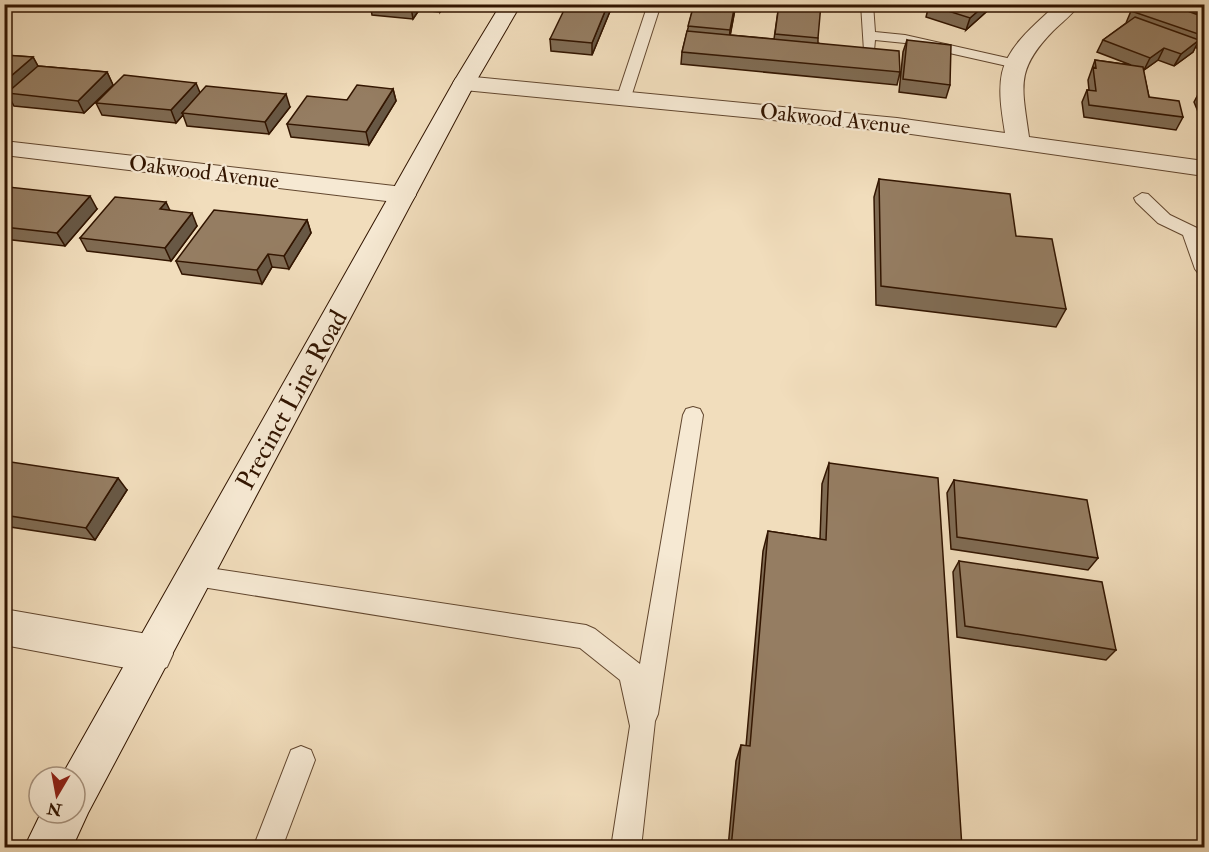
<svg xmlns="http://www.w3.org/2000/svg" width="1209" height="852" font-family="'IM FELL Double Pica',serif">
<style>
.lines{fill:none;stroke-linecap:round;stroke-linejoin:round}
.service-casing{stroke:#62472f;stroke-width:2}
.minor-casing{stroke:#62472f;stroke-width:2}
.secondary-casing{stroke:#321500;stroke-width:2}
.service{fill:#f6e9d3;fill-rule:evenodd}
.minor{fill:#f6e9d3;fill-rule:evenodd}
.secondary{fill:#f6e9d3;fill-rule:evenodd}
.wall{fill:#806c54;stroke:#321500;stroke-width:1.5}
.shaded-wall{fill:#685845;stroke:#321500;stroke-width:1.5}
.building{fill:#957d62;stroke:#321500;stroke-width:1.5}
.labels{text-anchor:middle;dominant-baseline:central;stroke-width:4.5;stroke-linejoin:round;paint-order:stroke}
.far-street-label{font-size:22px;fill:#321500;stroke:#f6e9d3}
.street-label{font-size:26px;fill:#321500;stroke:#f6e9d3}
</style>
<rect width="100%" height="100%" fill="#f1ddbc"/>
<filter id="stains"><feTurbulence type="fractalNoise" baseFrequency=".00333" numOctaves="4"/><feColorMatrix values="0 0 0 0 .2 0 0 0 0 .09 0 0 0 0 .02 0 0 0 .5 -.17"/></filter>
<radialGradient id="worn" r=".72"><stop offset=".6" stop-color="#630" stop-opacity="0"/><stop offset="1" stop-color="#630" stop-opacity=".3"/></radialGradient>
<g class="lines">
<g class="service-casing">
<path id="service" d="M648 4H661L631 97 624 101 619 100 617 97Z
M861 4H873L875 32 905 35 1016 60 1023 64 1016 68 905 43 875 40 874 51H864Z
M1142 193 1148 194 1170 215 1197 228 1204 246V275L1198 273 1195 269 1183 235 1158 223 1136 202 1134 198Z
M693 407 700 409 703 415 658 714 655 721 641 848H611L630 726 620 680 580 648 196 586 188 583 184 576 188 569 196 566 586 625 595 629 640 664 683 415 686 409Z
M301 746 311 750 315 760 282 848H253L291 750Z"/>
</g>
<g class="minor-casing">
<path id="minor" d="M1057 4H1080C1073 14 1062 22 1053 31 1015 70 1022 86 1029 137L1204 161V176L897 132 464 90 456 88 453 83 456 78 464 76 897 118 1005 133C1002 114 998 92 1002 73 1008 45 1038 22 1057 4Z
M4 141 403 187 412 189 416 195 412 201 403 203 4 155Z
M4 609 153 635 167 641 173 654 167 667 153 673 4 645Z"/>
</g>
<g class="secondary-casing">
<path id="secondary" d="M501 4H521L475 83 88 813 72 848H24L41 813H75V777H61L453 83Z"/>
</g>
<use href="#service" class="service"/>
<use href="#minor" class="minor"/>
<use href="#secondary" class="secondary"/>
</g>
<path class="wall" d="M315 4H365L362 8Z
M370 4H444L440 12 419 10 413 19 372 15Z
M613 4 592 55 551 51 550 39Z
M694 4H736L730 35 774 39 779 4 818 38V43L900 72 897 85 681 64 682 52Z
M995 4 966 30 926 17 929 5Z
M1131 11 1199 12 1196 14 1204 17V44L1199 49 1195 47 1193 52 1174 66 1158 60 1144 70H1143L1149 97 1183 117 1176 130 1084 117 1082 102 1087 90H1089L1088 80 1095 60 1131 65 1097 52 1103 40 1126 23Z
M907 40 950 85 946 98 899 92 903 52Z
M4 55 33 57 38 66 107 72 113 85 84 113 14 106 9 97 4 101Z
M393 89 396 101 369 145 291 137 287 124 347 100Z
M1201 89 1204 90V126L1194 102Z
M200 93 290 107 269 134 187 126 183 115 176 123 102 115 96 103Z
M879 179 1016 236 1066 309 1056 327 876 305 874 197Z
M4 191 97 209 65 246 4 239Z
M169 210 197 226 171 261 87 251 80 238Z
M307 220 311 233 289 269 272 267 262 284 182 274 176 261Z
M4 461 127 490 95 540 4 526Z
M829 463 962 848H728L736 761 741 745 746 746 763 551 768 531 820 539 822 484Z
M954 480 1098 558 1088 570 951 549 947 493Z
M959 561 1116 650 1106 660 957 637 953 572Z"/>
<path class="shaded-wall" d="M412 4H418L419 10 413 19 411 7Z
M439 4H444L440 12Z
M608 4H613L592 55V43Z
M735 4H736L729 42 730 30Z
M986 4H995L966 30 970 18Z
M1199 4H1203L1199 12 1184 24 1190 12Z
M1204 38V44L1199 49Z
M1199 40 1193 52 1174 66 1181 54Z
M1164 48 1158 60 1144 70 1150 58Z
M33 57 40 70 7 93 9 97 4 101V82Z
M107 72 113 85 84 113 78 101Z
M196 83 201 95 182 113 183 115 176 123 171 110Z
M393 89 396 101 369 145 366 132Z
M286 94 290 107 269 134 265 122Z
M90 196 97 209 65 246 57 233Z
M166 202 172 215 160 209Z
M192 213 197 226 171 261 165 248Z
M307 220 311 233 289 269 284 256Z
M268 254 272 267 262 284 257 270Z
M118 478 127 490 95 540 86 528Z"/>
<path class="building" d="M386 4H412L411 7Z
M567 4H608L592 43 550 39Z
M694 4H735L730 30 688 26Z
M779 4H821L818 38 775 34Z
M930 4H986L970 18 929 5Z
M1140 4H1199L1190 12 1204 17V36L1131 11Z
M1135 17 1199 40 1181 54 1164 48 1150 58 1103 40Z
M687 31 899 51 900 72 682 52Z
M907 40 951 45 950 85 903 79Z
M4 55 33 57 4 82Z
M1095 60 1143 67 1149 97 1179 101 1183 117 1089 105 1087 90 1096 91 1093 67 1096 68Z
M38 66 107 72 78 101 7 93Z
M124 75 196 83 171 110 96 103Z
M357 85 393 89 366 132 287 124 307 96 347 100Z
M206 86 286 94 265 122 182 113Z
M1201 89 1204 90V98Z
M879 179 1010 194 1016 236 1052 239 1066 309 881 286Z
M8 187 90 196 57 233 4 227V191Z
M115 197 166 202 160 209 192 213 165 248 80 238Z
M214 210 307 220 284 256 268 254 257 270 176 261Z
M4 461 118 478 86 528 4 515Z
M829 463 938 478 962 848H731L741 745 750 746 768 531 826 540Z
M954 480 1087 500 1098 558 957 537Z
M959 561 1102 582 1116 650 965 626Z"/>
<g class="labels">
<g class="far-street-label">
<text transform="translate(835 119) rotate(6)">Oakwood Avenue</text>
<text transform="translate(204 172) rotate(7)">Oakwood Avenue</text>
</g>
<g class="street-label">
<text transform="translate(292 400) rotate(-61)">Precinct Line Road</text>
</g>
</g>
<rect width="1209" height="852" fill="none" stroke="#f1ddbc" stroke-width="24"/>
<rect x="6" y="6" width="1197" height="840" fill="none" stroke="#321500" stroke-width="3"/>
<rect x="12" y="12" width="1185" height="828" fill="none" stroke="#321500" stroke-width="1.5"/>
<g transform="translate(57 795) rotate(190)"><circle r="28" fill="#f6e9d3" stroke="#a8947f" stroke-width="1.5"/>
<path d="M0-4.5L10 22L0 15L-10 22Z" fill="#8f2418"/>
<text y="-9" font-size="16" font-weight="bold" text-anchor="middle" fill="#321500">N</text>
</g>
<rect width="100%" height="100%" filter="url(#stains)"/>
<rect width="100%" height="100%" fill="url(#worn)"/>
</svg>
